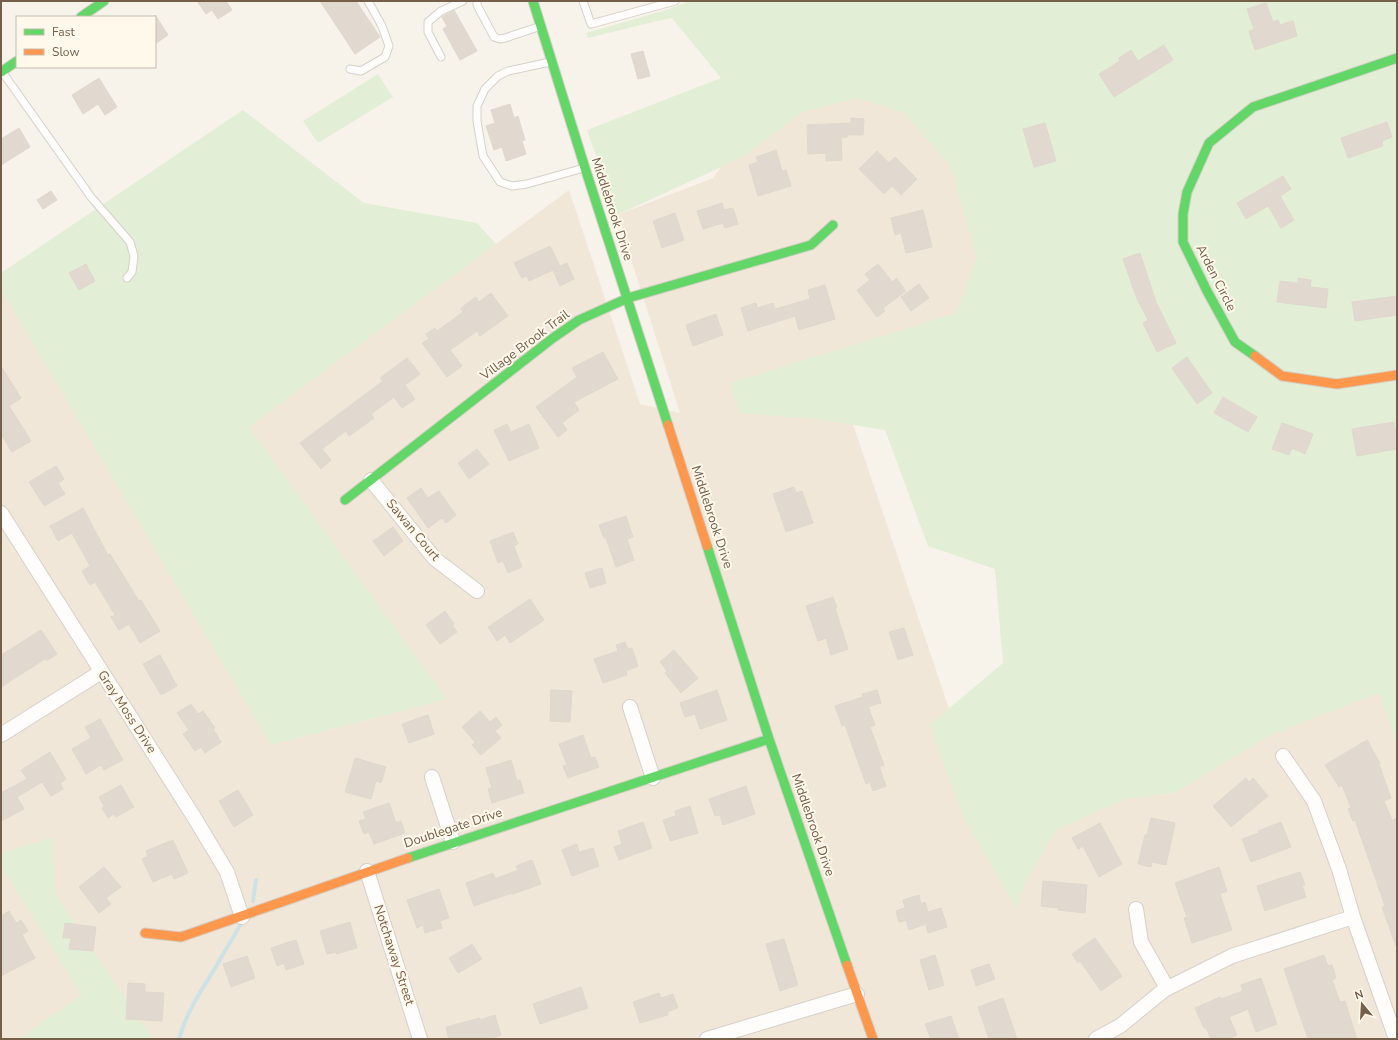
<svg xmlns="http://www.w3.org/2000/svg" width="1398" height="1040" font-family="'Nunito Sans',sans-serif">
<style>
.residential{fill:#f0e7d8}
.green{fill:#e2eed5}
.lines{fill:none;stroke-linecap:round;stroke-linejoin:round}
.stream{stroke:#cce2e7;stroke-width:4}
.building{fill:#e1d9cf;stroke:#e0d7cd}
.lane-casing{stroke:#d6d0c9;stroke-width:9}
.street-casing{stroke:#d6d0c9;stroke-width:16}
.fast-casing{stroke:#d5cfc5;stroke-width:11}
.slow-casing{stroke:#d5cfc5;stroke-width:11}
.lane{stroke:#fefdfc;stroke-width:7}
.street{stroke:#fefdfc;stroke-width:14}
.fast{stroke:#63d668;stroke-width:9}
.slow{stroke:#ff974d;stroke-width:9}
.labels{text-anchor:middle;dominant-baseline:central;stroke-width:4;stroke-linejoin:round;paint-order:stroke}
.street-label{font-size:13px;fill:#755e4a;stroke:#fff9ec}
</style>
<rect width="100%" height="100%" fill="#f7f3ea"/>
<path class="residential" d="M910 81 999 252 969 328 834 368 1016 907 1027 880 1056 830 1126 799 1175 793 1269 736 1379 693 1397 745V1039H1V296L4 294 271 745 447 699 248 427 569 190 640 404 680 413 617 215 713 178 752 123Z"/>
<path class="green" d="M690 1H1397V745L1379 693 1269 736 1175 793 1126 799 1056 830 1027 880 1016 908 964 818 929 725 1003 663 995 569 928 546 885 430 816 419 740 413 730 383 956 313 977 258 950 165 904 113 857 98 802 112 743 157 617 215 587 130 721 78 672 18 653 22 588 38 586 33 666 10Z
M378 74 393 97 318 143 303 121Z
M243 110 364 203 477 223 496 244 249 427 447 699 271 745 4 294 1 296V273Z
M54 837 55 894 153 1039H18L82 995 1 866V853Z"/>
<g class="lines">
<path class="stream" d="M253 901 256 880
M179 1039C187 1010 202 990 217 965 225 951 233 937 241 924"/>
</g>
<path class="building" d="M197 1H226L232 10 218 19 212 10 206 14Z
M320 1H356L380 37 355 54Z
M1266 3 1273 22 1278 20 1280 25 1293 21 1297 36 1255 50 1249 31 1254 29 1247 9Z
M454 10 477 51 460 60 443 29 447 26 442 17Z
M155 15 168 35 155 44Z
M1164 45 1173 60 1114 97 1099 74 1120 61 1119 58 1131 50 1138 61Z
M643 51 650 76 638 79 631 54Z
M99 78 117 107 105 115 98 104 83 114 72 95Z
M510 104 514 118 518 116 525 140 522 141 526 154 506 161 502 147 494 150 486 126 495 123 491 110Z
M851 118 864 119 863 135H847V137L841 138 842 160 826 161V153L808 154 807 125 851 123Z
M1387 122 1392 137 1382 141 1383 146 1348 158 1341 138Z
M1045 123 1056 161 1034 167 1023 129Z
M19 128 30 147 1 165V139Z
M776 150 782 171 786 170 791 186 758 196 749 165 758 162 756 157Z
M877 151 889 163 895 157 917 179 901 195 892 186 884 194 859 169Z
M1283 176 1291 189 1280 196 1294 220 1281 228 1268 206 1246 219 1237 203Z
M51 191 57 200 43 209 37 200Z
M722 203 724 210 733 208 738 224 725 228 723 223 703 229 697 211Z
M923 210 932 247 906 253 901 233 895 235 891 218Z
M675 213 684 240 662 248 653 221Z
M550 246 560 266 567 263 574 279 560 286 553 270 529 281 527 276 522 278 514 263Z
M1140 253 1156 302 1176 343 1157 352 1143 323 1148 320 1137 299 1123 259Z
M86 264 95 281 79 290 69 273Z
M878 264 892 282 896 278 906 291 883 308 885 311 877 317 857 290 870 280 865 274Z
M1298 278 1311 280 1310 287 1328 289 1326 308 1277 302 1280 281 1298 283Z
M919 284 929 298 911 311 901 297Z
M825 285 835 319 799 330 795 316 748 331 741 308 756 303 757 308 773 303 775 309 810 299 808 290Z
M491 293 508 316 480 336 477 331 450 350 462 366 447 377 422 343 429 339 426 334 435 328 437 331 463 312 461 308 476 297 479 302Z
M1397 296V315L1355 321 1352 302Z
M716 314 723 335 693 346 686 325Z
M603 352 618 379 574 402 579 410 562 423 567 430 558 437 536 407 577 377 572 368Z
M1187 357 1212 393 1197 404 1172 368Z
M407 358 420 374 405 385 415 399 402 408 394 397 371 414 374 418 349 436 346 431 322 449 331 460 321 469 300 443 383 381 380 378Z
M1 366 21 398 9 406 31 441 12 452 1 434Z
M1223 397 1257 417 1248 432 1214 413Z
M1394 422 1397 440V449L1357 456 1352 429Z
M1282 423 1313 434 1305 454 1292 448 1289 455 1272 449Z
M507 424 511 432 529 424 539 448 509 461 494 430Z
M477 449 489 464 469 479 458 463Z
M56 466 64 479 58 483 65 494 44 506 29 482Z
M794 487 796 493 802 491 813 523 786 532 773 494Z
M421 488 428 498 439 491 456 515 446 523 442 518 428 528 407 498Z
M83 508 108 555 110 554 139 601 141 600 160 631 140 643 129 624 119 630 111 617 115 615 95 582 90 585 82 571 90 566 72 533 58 541 50 526Z
M626 516 633 537 627 539 634 560 616 567 606 538H604L599 525Z
M393 527 403 541 384 556 373 541Z
M513 532 518 544 514 546 522 567 508 573 503 561 498 563 490 541Z
M602 568 606 583 590 588 585 573Z
M833 597 837 607 835 608 848 649 831 655 826 638 818 641 806 606Z
M530 599 544 620 510 643 505 635 497 641 488 627Z
M445 611 454 624 452 625 457 632 440 644 426 625Z
M904 628 913 655 898 660 889 632Z
M41 630 57 654 46 661 45 659 1 687V655Z
M625 642 628 649 632 648 638 666 626 671 627 675 603 683 594 659 618 651 616 645Z
M674 650 698 678 681 693 665 673 667 671 660 662Z
M160 655 177 686 161 695 143 664Z
M551 690 572 691 570 722 550 721Z
M717 690 727 720 700 729 695 714 685 717 680 703Z
M877 690 881 703 868 707 875 725 870 727 884 765 879 766 886 786 873 791 870 782 866 784 845 725 842 726 835 706 863 697 862 694Z
M191 704 198 714 203 711 215 728 213 729 221 742 205 753 201 747 195 751 183 734 189 730 177 713Z
M480 711 490 722 496 717 502 725 495 731 501 738 481 755 472 745 475 742 462 727Z
M428 715 434 734 409 743 402 724Z
M100 719 123 760 104 770 101 765 86 774 72 749 91 738 85 727Z
M583 735 591 758 595 757 599 767 568 778 563 766 567 765 559 744Z
M1367 740 1380 763 1379 764 1391 798 1384 801 1392 820 1397 818V946H1396L1382 907 1385 906 1355 820 1353 821 1348 809 1351 808 1342 785 1339 787 1325 765Z
M50 752 66 779 60 783 63 789 51 796 42 782 17 797 24 809 1 821V793L27 779 21 770Z
M355 758 386 767 381 783 376 781 371 799 345 792Z
M511 760 517 781 520 780 524 793 492 803 488 789 492 788 486 768Z
M1246 778 1249 782 1253 778 1268 796 1231 827 1213 806Z
M121 785 134 807 116 817 114 814 108 818 102 808 104 806 99 797Z
M746 786 755 814 723 825 720 815 715 816 709 799Z
M238 790 253 815 234 827 219 801Z
M389 803 396 823 401 821 405 833 374 844 369 832 364 834 359 821 366 819 363 812Z
M690 806 698 833 670 841 663 820 676 816 675 811Z
M1151 818 1175 823 1166 865 1152 862 1151 867 1138 864 1145 835H1147Z
M643 822 652 848 619 860 614 847 622 844 618 831Z
M1281 822 1291 847 1251 862 1242 839 1259 833 1258 831Z
M1100 823 1122 864 1099 877 1083 846 1078 849 1072 838Z
M173 840 188 873 174 879 172 874 153 882 142 859 148 856 146 851Z
M577 844 579 852 593 848 599 866 572 876 562 850Z
M532 860 541 884 513 894 512 893 474 906 466 883 493 873 495 879 518 870 516 866Z
M104 867 121 887 106 898 111 904 99 913 79 887Z
M1219 867 1227 891 1220 894 1232 930 1192 943 1184 918 1187 917 1175 883Z
M1300 872 1305 885H1302L1306 897 1265 911 1257 886Z
M1043 881 1087 885 1085 913 1058 910 1059 908 1041 906Z
M439 889 449 918 440 921 442 928 425 933 423 925 417 928 407 900Z
M919 895 921 904 925 902 928 912 941 908 947 927 928 933 926 924 909 930 906 920 899 922 896 911 905 908 903 900Z
M9 911 16 923 21 920 28 931 22 935 35 958 1 976V916Z
M350 922 357 948 336 954V952L327 954 320 931Z
M65 923 96 927 93 951 69 949 71 938H63Z
M1095 938 1122 976 1101 991 1080 961 1078 963 1072 954Z
M784 939 798 985 780 991 766 944Z
M296 940 304 964 286 970 284 963 277 966 271 948Z
M472 944 482 959 458 973 449 958Z
M935 955 944 985 929 990 920 960Z
M1324 955 1328 966 1332 965 1336 978 1332 980 1340 1002 1345 1001 1357 1039H1308L1284 969Z
M247 956 255 978 231 987 223 964Z
M989 964 995 979 976 986 971 970Z
M1261 978 1277 1024 1256 1032 1248 1009 1229 1017 1237 1035 1228 1039H1211L1206 1028H1204L1195 1008 1220 997 1221 999 1243 991 1241 985Z
M128 983 145 984V992L164 993 162 1021 126 1019Z
M581 987 588 1008 540 1024 533 1004Z
M659 993 661 998 673 994 678 1008 667 1012 668 1015 640 1023 633 1002Z
M1003 998 1017 1039H989L978 1007Z
M495 1015 501 1035 489 1039H449L446 1027 480 1018V1020Z
M951 1016 959 1039H931L925 1024Z"/>
<g class="lines">
<g class="lane-casing">
<path id="lane" d="M477 1V5L494 37 500 39 505 38 541 26
M583 1 591 24 675 1
M441 57 428 32V22L441 11 463 1
M550 62 508 71 498 76 485 89 477 106V121L483 156 500 182 512 186 527 184 584 168
M350 69 361 71 385 57 389 46 382 26 368 1
M3 73 91 197 130 242 134 256 132 272 127 278"/>
</g>
<g class="street-casing">
<path id="street" d="M371 480 435 559 477 591
M1 513 194 817 227 872 242 917
M630 707 653 778
M1 735 101 672
M1283 756 1314 801 1339 869 1353 917
M432 777 453 842
M367 871 420 1039
M1136 909 1141 942 1167 988
M707 1039 857 994
M1096 1039 1120 1026 1164 990 1232 956 1353 917 1396 1039"/>
</g>
<g class="fast-casing">
<path id="fast" d="M533 1 585 168 668 425
M81 17 104 1
M1 72 17 61
M1255 356 1235 342 1207 291 1183 242V214L1187 192 1209 143 1253 107 1397 58
M345 500 553 338 579 320 628 298 811 245 833 225
M707 546 769 739 847 965
M408 858 769 739"/>
</g>
<g class="slow-casing">
<path id="slow" d="M1255 356 1282 376 1337 384 1397 375
M668 425 707 546
M145 933 181 937 408 858
M847 965 873 1039"/>
</g>
<use href="#lane" class="lane"/>
<use href="#street" class="street"/>
<use href="#fast" class="fast"/>
<use href="#slow" class="slow"/>
</g>
<g class="labels">
<g class="street-label">
<text transform="translate(612 209) rotate(72)">Middlebrook Drive</text>
<text transform="translate(1216 278) rotate(63)">Arden Circle</text>
<text transform="translate(525 345) rotate(-37)">Village Brook Trail</text>
<text transform="translate(712 517) rotate(72)">Middlebrook Drive</text>
<text transform="translate(413 530) rotate(50)">Sawan Court</text>
<text transform="translate(127 712) rotate(57)">Gray Moss Drive</text>
<text transform="translate(813 825) rotate(71)">Middlebrook Drive</text>
<text transform="translate(453 828) rotate(-18)">Doublegate Drive</text>
<text transform="translate(394 955) rotate(72)">Notchaway Street</text>
</g>
</g>
<rect width="1398" height="1040" fill="none" stroke="#755e4a" stroke-width="4"/>
<rect x="16" y="16" width="140" height="52" fill="#fff9ec" stroke="#c8bbab"/>
<rect x="24" y="29" width="20" height="6" fill="#63d668" stroke="#c8bbab"/>
<text x="52" y="36" font-size="12" fill="#755e4a">Fast</text>
<rect x="24" y="49" width="20" height="6" fill="#ff974d" stroke="#c8bbab"/>
<text x="52" y="56" font-size="12" fill="#755e4a">Slow</text>
<g transform="translate(1362 1004) rotate(342)" stroke="#fff9ec" stroke-width="3" paint-order="stroke">
<path d="M0-3L7 15L0 10L-7 15Z" fill="#755e4a"/>
<text y="-6" font-size="11" font-weight="bold" text-anchor="middle" fill="#755e4a">N</text>
</g>
</svg>
